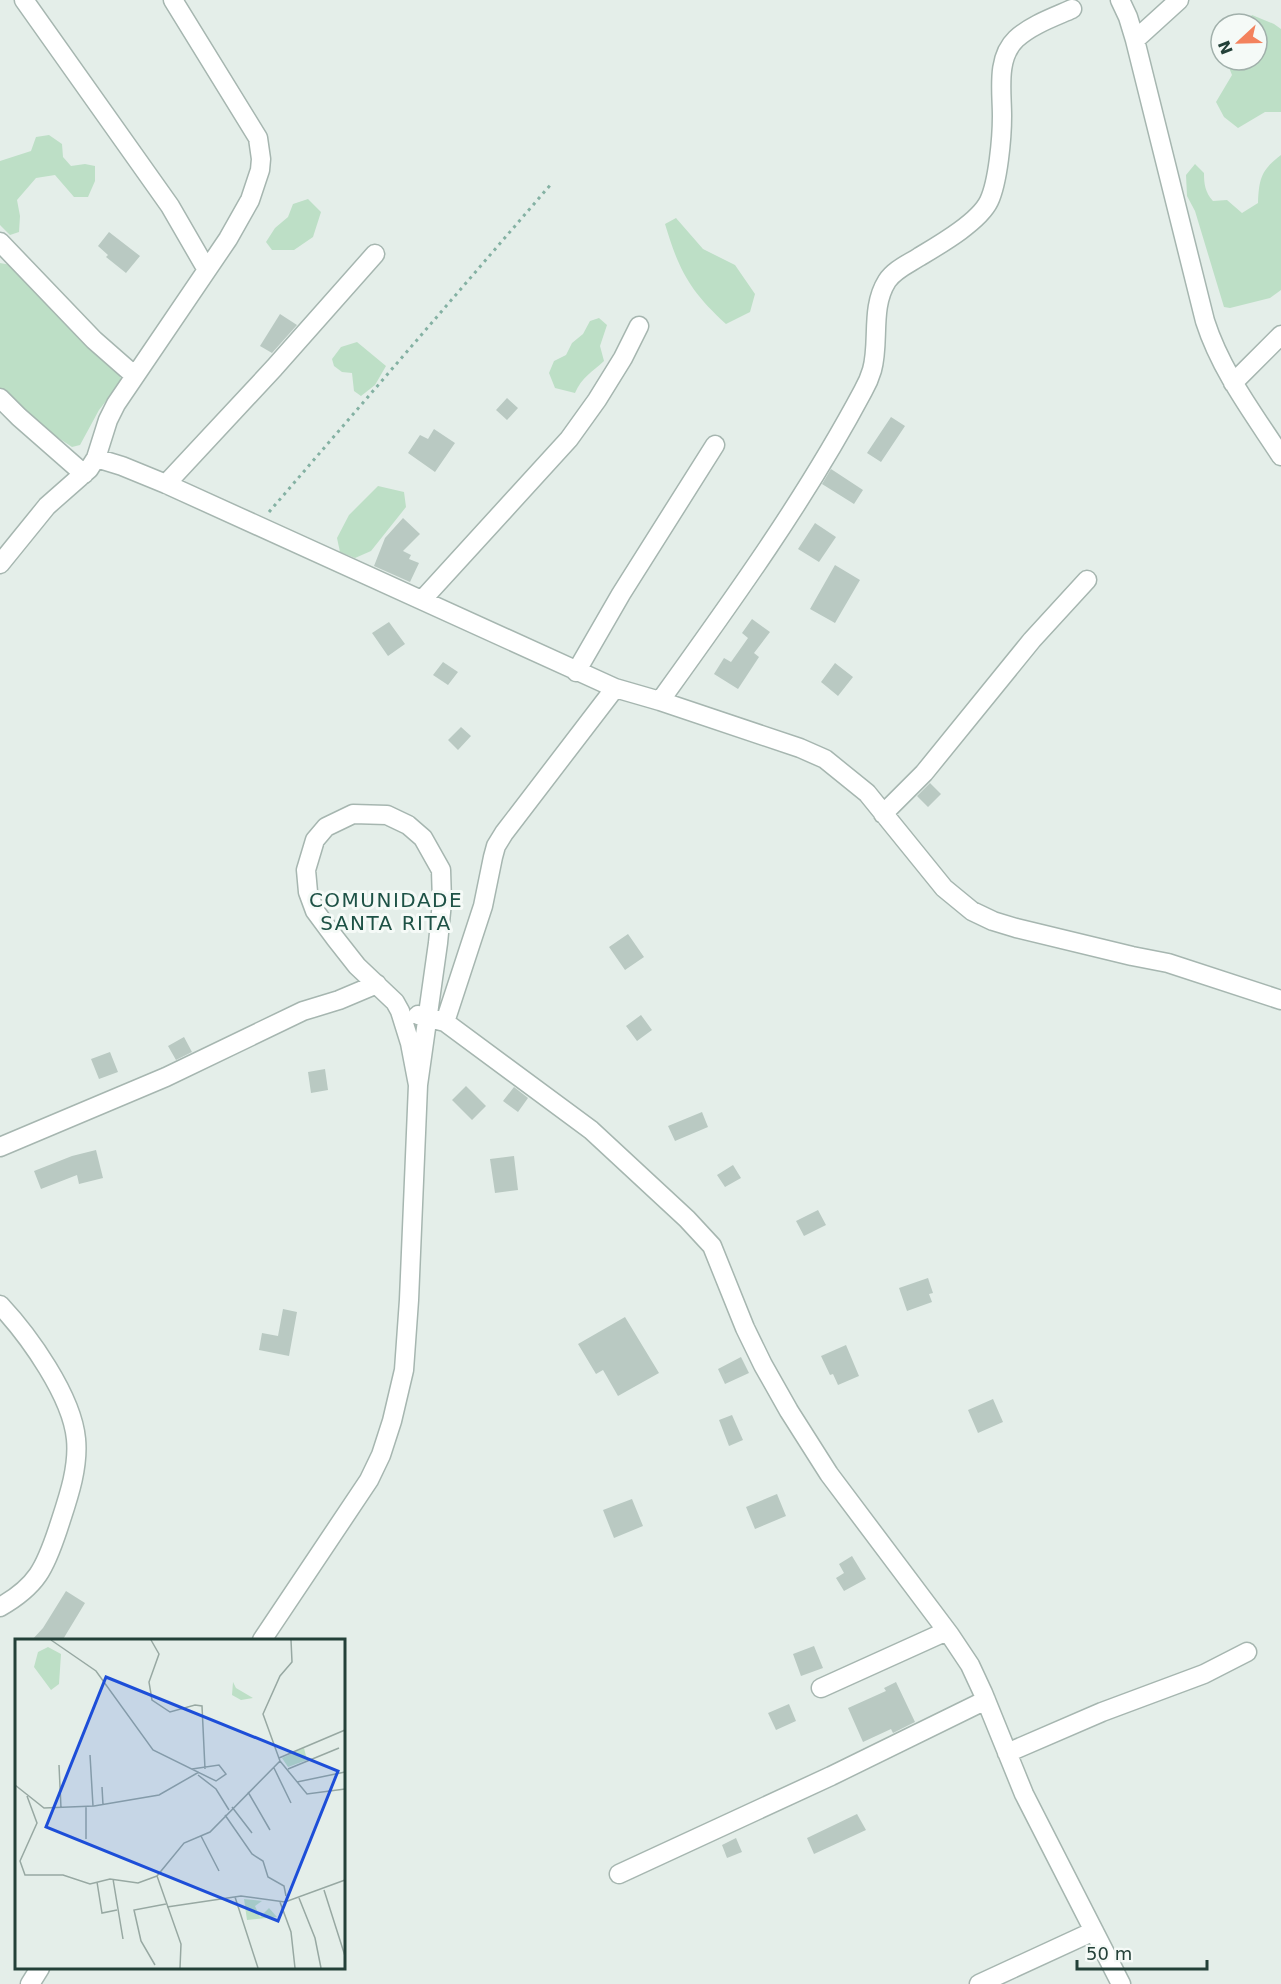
<svg xmlns="http://www.w3.org/2000/svg" width="1281" height="1984" font-family="'DejaVu Sans',sans-serif">
<style>
.green{fill:#bddfc6}
.building{fill:#b9c9c2}
.lines{fill:none;stroke-linecap:round;stroke-linejoin:round}
.minor-casing{stroke:#a6b6b0;stroke-width:21}
.path{stroke:#84b1a3;stroke-width:3;stroke-dasharray:3 4.5;stroke-linecap:butt}
.minor{stroke:#fff;stroke-width:18}
.labels{text-anchor:middle;dominant-baseline:central;stroke-width:6;stroke-linejoin:round;paint-order:stroke}
.quarter-label{font-size:20px;letter-spacing:1.5px;fill:#1e5246;stroke:#f5faf7}
.inset-road{fill:none;stroke:#97a8a2;stroke-width:1.5}
.view{fill:#1d4ed8;fill-opacity:0.15;stroke:#1d4ed8;stroke-width:3}
.inset-edge{fill:none;stroke:#234038;stroke-width:3}
</style>
<rect width="100%" height="100%" fill="#e4eee9"/>
<path class="green" d="M1252 15 1274 24 1281 29V112H1265L1238 128 1224 117 1216 102 1232 75 1226 60H1257V24H1244Z
M49 135 62 144 63 157 71 166 85 164 95 166V181L88 197H74L55 175 36 178 17 200 20 216 19 232 10 235 0 225V161L31 151 36 137Z
M1281 155V290L1270 298 1230 308 1224 307 1195 211 1187 196 1186 175 1195 164 1204 173C1204 184 1205 192 1213 201L1227 200 1242 213 1258 203C1259 179 1261 170 1281 155Z
M308 199 321 212 313 237 294 250H272L266 242 275 228 288 217 293 204Z
M676 218 703 249 735 265 755 294 750 312 726 324C690 291 679 271 665 224Z
M0 263 11 265 66 324 118 372 121 379 117 387 99 410 80 445 72 447 45 429 0 390Z
M599 318 607 325 600 346 604 361C592 372 582 377 575 393L555 388 549 373 554 361 566 355 572 343 583 334 590 321Z
M357 342 386 366 375 385 361 396 354 391 352 373 342 372 334 366 332 359 341 347Z
M378 486 404 492 406 507 371 551 355 558 340 552 337 538 349 515Z"/>
<path class="building" d="M109 232 140 256 126 273 106 257 108 255 98 246Z
M280 314 297 325 272 353 260 346Z
M507 398 518 408 507 420 496 410Z
M891 417 905 426 881 462 867 453Z
M434 429 455 443 435 472 408 453 420 435 428 439Z
M831 469 863 490 854 504 822 484Z
M403 518 420 534 403 551 411 555 409 559 419 563 410 582 374 566 385 538Z
M815 523 836 537 819 562 798 549Z
M835 565 860 580 835 623 810 609Z
M752 619 770 632 754 653 759 657 738 689 714 674 724 658 731 662 748 638 742 633Z
M389 622 405 644 388 656 372 633Z
M443 662 458 672 448 685 433 675Z
M835 663 853 677 838 696 821 682Z
M461 727 471 736 458 750 448 740Z
M930 783 941 794 928 807 917 796Z
M628 934 644 957 625 970 609 947Z
M641 1015 652 1030 637 1041 626 1026Z
M184 1037 192 1052 176 1060 168 1046Z
M110 1052 118 1072 99 1079 91 1059Z
M325 1069 328 1090 311 1093 308 1072Z
M466 1086 486 1106 472 1120 452 1100Z
M514 1087 528 1098 518 1112 503 1101Z
M702 1112 708 1127 675 1141 668 1126Z
M96 1150 103 1178 79 1184 77 1175 41 1189 34 1171 72 1156Z
M514 1156 518 1190 495 1193 490 1159Z
M733 1165 741 1178 725 1187 717 1175Z
M818 1210 826 1225 804 1236 796 1221Z
M928 1278 933 1293 929 1294 932 1302 907 1311 899 1288Z
M283 1309 297 1312 289 1356 259 1350 262 1333 278 1336Z
M625 1317 659 1373 618 1396 603 1370 596 1374 578 1344Z
M846 1345 859 1376 838 1385 833 1374 830 1375 821 1356Z
M741 1357 749 1373 725 1384 718 1369Z
M993 1399 1003 1422 978 1433 968 1410Z
M732 1415 743 1440 729 1446 719 1420Z
M777 1494 786 1516 755 1529 746 1507Z
M632 1499 643 1526 614 1538 603 1510Z
M852 1556 866 1579 844 1591 836 1578 844 1573 839 1564Z
M66 1591 85 1603 62 1641H31L43 1628Z
M814 1646 823 1668 801 1676 793 1654Z
M896 1682 915 1722 893 1733 891 1729 863 1742 848 1708 886 1691 884 1688Z
M789 1704 796 1721 776 1730 768 1713Z
M857 1814 866 1830 814 1854 807 1838Z
M736 1838 742 1852 727 1858 722 1845Z"/>
<g class="lines">
<g class="minor-casing">
<path id="minor" d="M24 0 170 206 207 270
M1120 0 1128 17 1135 40 1205 321C1221 371 1253 413 1281 456
M1135 40 1179 0
M0 242 94 340 135 376
M1233 383 1281 335
M0 398 19 417 84 474
M96 458 108 420 116 404 228 239 250 200 260 170 261 159 258 138 173 0
M166 484 274 368 375 254
M0 564 47 506 89 469 96 458 122 466 166 484 615 688 660 701 800 748 825 759 867 793 944 888 972 911 993 921 1016 928 1132 956 1168 963 1281 1000
M422 600 569 439 597 400 623 358 639 326
M576 672 621 594 715 445
M660 701C732 601 805 500 863 391 867 384 870 377 872 370 880 342 870 308 887 281 894 270 908 264 919 257 939 245 979 222 989 201 998 182 1002 138 1002 116 1002 91 996 58 1016 39 1031 25 1054 17 1072 9
M883 814 924 773 1032 640 1087 580
M418 1015 445 1022 591 1130 687 1219 712 1246 745 1328 763 1365 789 1411 829 1474 950 1635 970 1665 983 1693 1024 1794 1121 1984
M445 1022 483 906 493 857 496 846 504 833 615 688
M0 1147 166 1077 303 1011 339 1000 377 984
M0 1305C29 1336 72 1396 76 1439 79 1469 67 1501 58 1529 45 1568 37 1586 0 1607
M262 1640 369 1480 381 1455 392 1421 404 1370 409 1300 418 1085 438 943 442 902 441 870 423 838 408 825 387 815 353 814 326 827 315 840 306 870 308 892 315 911 335 938 357 966 395 1002 400 1011 410 1043 418 1085
M821 1688 947 1631
M1007 1753 1102 1712 1204 1674 1247 1652
M619 1874 831 1776 986 1700
M30 1984 40 1968
M979 1984 1094 1931"/>
</g>
<path class="path" d="M269 512 552 183"/>
<use href="#minor" class="minor"/>
</g>
<g class="labels">
<g class="quarter-label">
<text x="386" y="900">COMUNIDADE<tspan x="386" dy="23">SANTA RITA</tspan></text>
</g>
</g>
<g transform="translate(15 1639)">
<rect width="330" height="330" fill="#e4eee9"/>
<path d="M33 8 46 15 44 45 36 51 19 28 23 13ZM218 43 221 49 238 59 226 61 217 56ZM289 109 292 121 273 128 267 119ZM229 260 247 262 240 267 245 278 254 269 262 278 232 281Z" fill="#bddfc6"/>
<path class="inset-road" d="M36 1 81 32 138 111 201 142 211 135 204 126 177 130M136 1 144 15 134 43 137 61 155 73 180 66 187 67 190 130M75 116 78 167M264 119 330 91M265 122 292 155 330 150M44 126 46 169M259 129 276 164M273 130 324 109M183 136 201 150 214 171M282 143 330 133M0 146 29 169 79 167 144 156 184 133M87 148 88 166M233 153 255 191M12 157 22 184 5 222 10 236H48L75 245 95 240 123 244 142 237M71 167V200M217 168 237 194M210 176 237 215 248 222 253 238 269 247 271 257M186 197 204 232M98 240 108 300M82 243 87 274 102 271M309 251 330 317M220 258 243 329M284 259 300 299 306 329M265 263 276 293 280 329M152 268 226 257 270 263 330 241M140 326 126 302 119 271 151 265M165 329 166 305 142 237 169 204 195 193 265 122 248 75 265 37 277 23 276 1"/>
<path class="view" d="M91 38 323 132 263 282 31 188Z"/>
<rect width="330" height="330" class="inset-edge"/>
</g>
<g transform="translate(1239 42) rotate(248)"><circle r="28" fill="#f5faf7" stroke="#a1b0ab" stroke-width="1.5"/>
<path d="M0-4.5L10 22L0 15L-10 22Z" fill="#f3825d"/>
<text y="-9" font-size="16" font-weight="bold" text-anchor="middle" fill="#234038">N</text>
</g>
<path d="M1077 1960v9h130v-9" fill="none" stroke="#234038" stroke-width="3"/>
<text x="1086" y="1960" font-size="18" fill="#234038" stroke="#f5faf7" stroke-width="4.5" paint-order="stroke">50 m</text>
</svg>
